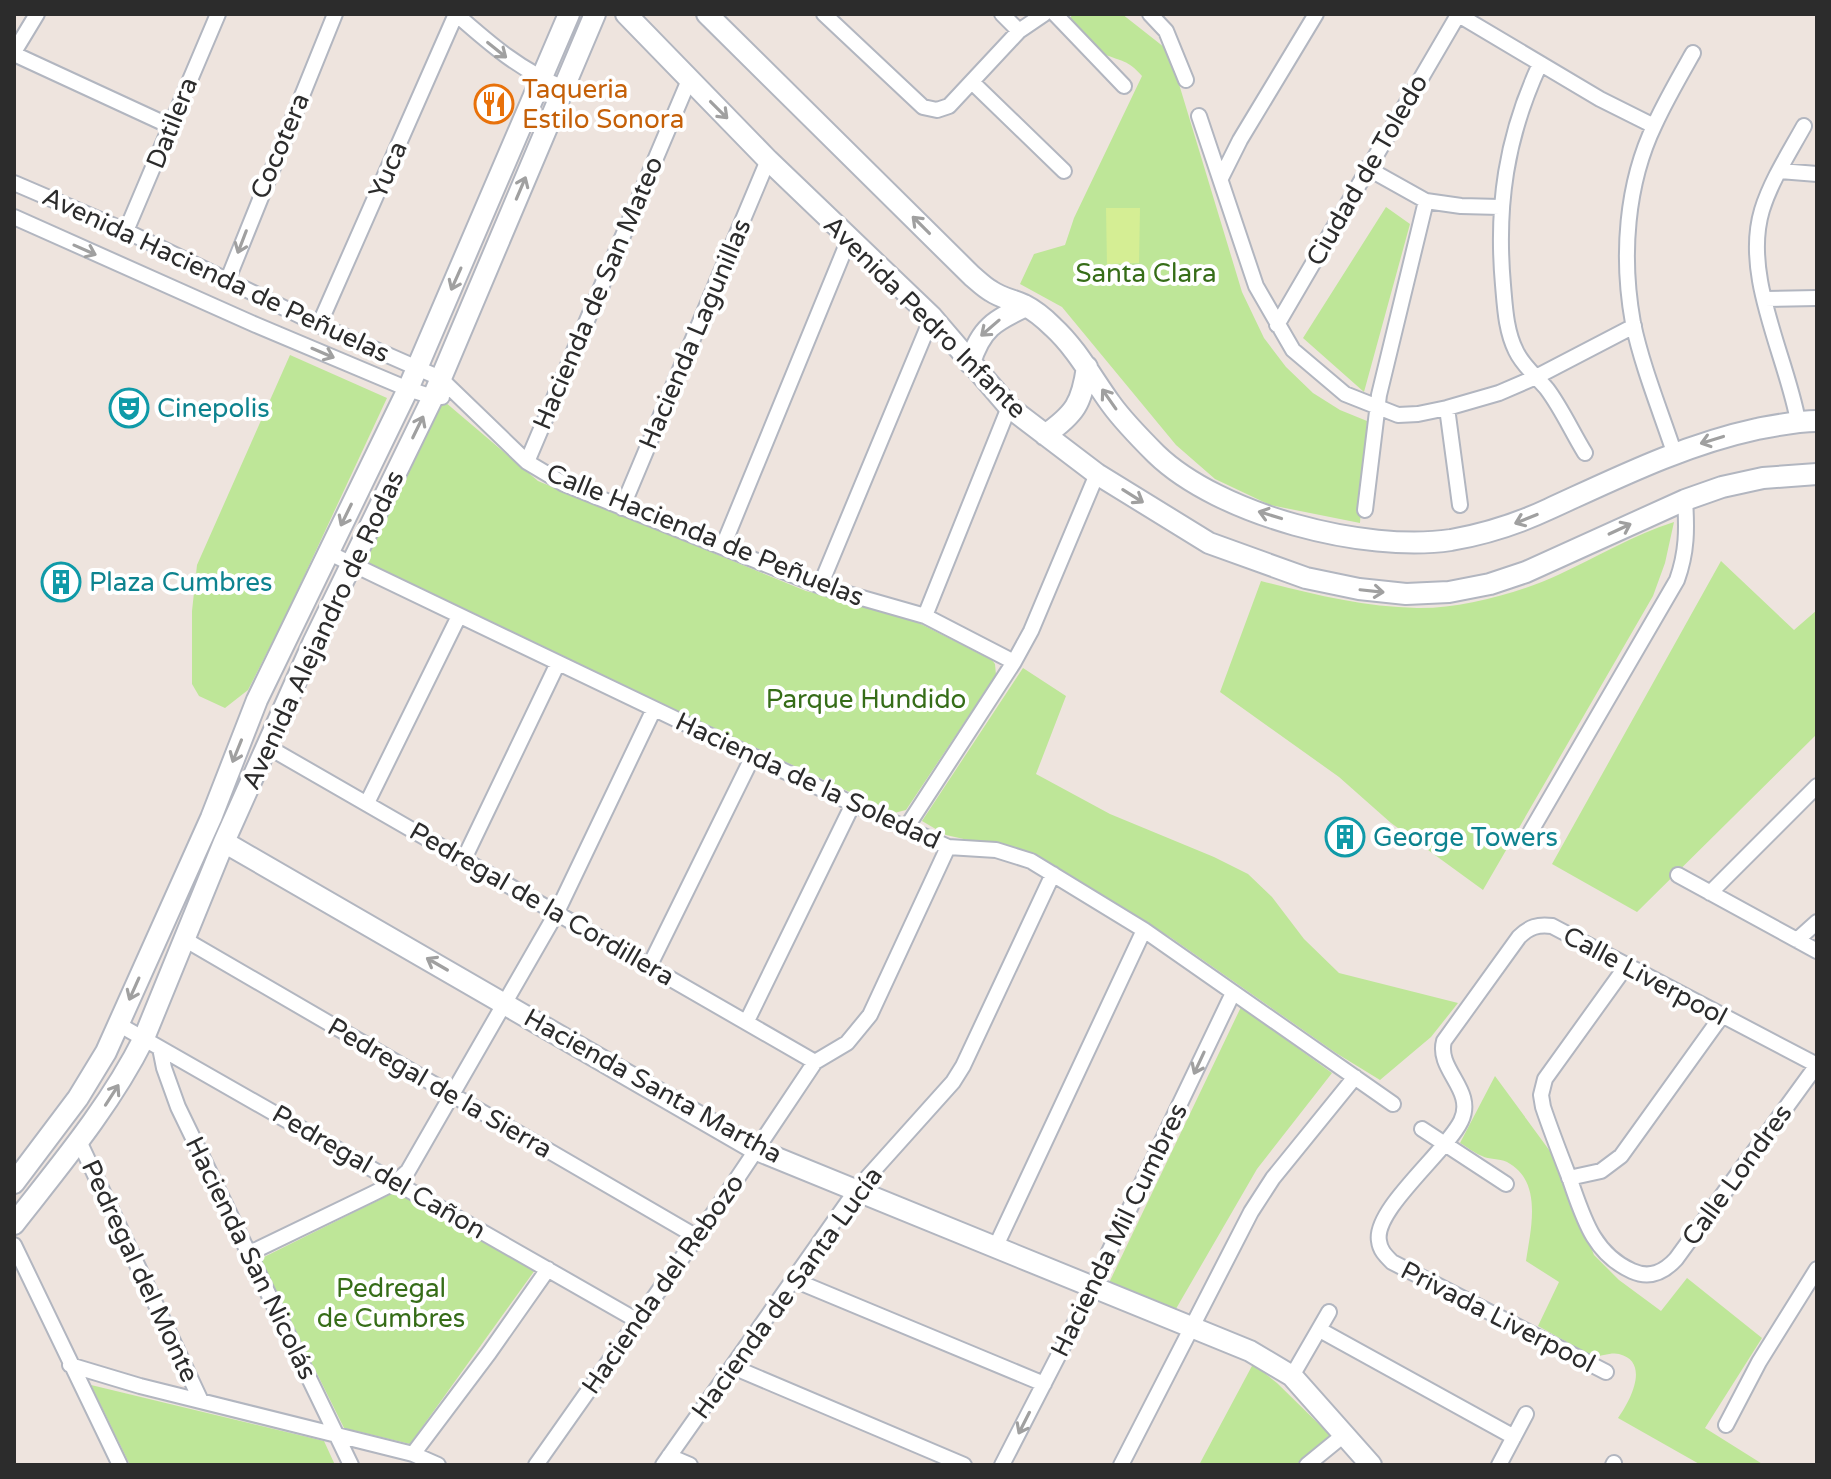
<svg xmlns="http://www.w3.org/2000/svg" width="1831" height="1479" font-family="'Varela Round',sans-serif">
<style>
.green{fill:#bee698}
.pitch{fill:#d5ee94}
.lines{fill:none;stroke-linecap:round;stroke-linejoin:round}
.street-casing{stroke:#b2b6c0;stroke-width:18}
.secondary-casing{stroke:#b2b6c0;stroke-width:24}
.street{stroke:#fff;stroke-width:14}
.secondary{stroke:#fff;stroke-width:20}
.oneway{stroke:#a0a0a0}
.labels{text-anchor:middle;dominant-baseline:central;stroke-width:8;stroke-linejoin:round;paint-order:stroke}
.food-label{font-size:26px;fill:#c56008;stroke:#fff;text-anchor:start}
.street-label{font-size:26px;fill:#2c2c2c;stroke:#fff}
.park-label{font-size:26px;fill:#366d18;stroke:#fff}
.culture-label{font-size:26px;fill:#0d838f;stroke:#fff;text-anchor:start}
</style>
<rect width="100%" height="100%" fill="#eee4de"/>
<path class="green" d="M1072 14H1122L1169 51 1242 292 1264 338 1286 367 1313 393 1340 410 1367 421 1360 523 1270 505 1215 479 1176 445 1062 307 1020 284 1034 254 1065 245 1074 218 1142 76C1127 59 1122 62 1104 54 1091 48 1080 33 1069 23Z
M1386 207 1410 224 1364 392 1303 338Z
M290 355 387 398 286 615 248 690 225 708 199 696 192 684V611L197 565Z
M445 402 538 481 806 591 903 615 992 660 995 664 996 675 906 810 894 813 369 565 365 558 439 404Z
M1674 522 1665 563 1653 596 1483 890 1391 823 1339 777 1220 692 1261 581C1311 594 1364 607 1417 608 1460 609 1519 593 1558 575 1597 557 1633 535 1674 522Z
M1721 561 1794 630 1817 610V734L1637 912 1552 864Z
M1023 668 1066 696 1036 774 1110 814 1214 857 1248 874 1272 897 1304 939 1339 973 1458 1003 1431 1037 1380 1080 1336 1053 1170 937 1030 854 946 835 922 821Z
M1241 1007 1332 1073 1257 1169 1173 1314 1108 1285Z
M1495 1076 1555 1158 1594 1255 1619 1280 1661 1311 1687 1278 1762 1338 1705 1428 1764 1465H1701L1618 1418C1630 1401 1651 1362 1619 1354 1612 1352 1601 1356 1594 1357L1538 1326 1559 1282 1526 1261C1531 1228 1543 1181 1507 1162 1499 1158 1489 1160 1482 1156 1474 1153 1467 1147 1460 1143Z
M397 1191 535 1270 410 1444 344 1428 260 1259Z
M1253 1364 1277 1383 1330 1435 1296 1465H1199Z
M91 1385 324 1441 335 1465H130Z"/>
<path class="pitch" d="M1106 208H1140L1139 263 1107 264Z"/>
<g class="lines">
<g class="street-casing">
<path id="street" d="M456 14C490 44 521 71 564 88
M824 14 923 107 937 110 949 106 1019 31 1044 14
M1002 14 1019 31
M1055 14 1124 86
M1150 14 1166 31 1186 80
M1457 14 1600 99 1654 126
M14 52 37 14
M14 54 172 127
M1540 64C1506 137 1496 206 1503 285 1505 308 1506 331 1516 351 1523 366 1537 377 1547 389 1562 409 1572 432 1585 453
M972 82 1064 171
M1199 116 1256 286 1293 350 1345 394 1398 415 1418 414 1447 408 1499 393 1536 377 1634 326
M1367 168 1426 201 1461 206 1500 207
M1780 171 1817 174
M1221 178 1240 140 1316 14
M14 183 126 231 319 325 440 378 527 462 564 484 820 586 925 616 1014 662
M14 217 256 325 408 389 433 397H442
M126 231 218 14
M228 279 335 14
M1765 299 1817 298
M319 325 456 14
M1277 325 1458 15
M1447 408 1460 505
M1798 421C1786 355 1742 276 1762 210 1771 181 1789 153 1804 126
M1674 452C1660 410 1642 366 1633 323 1621 257 1626 184 1655 124 1666 100 1680 76 1693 53
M527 462 689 80
M622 508 768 160
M1365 510 1379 395 1426 201
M723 546 849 239
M327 552 853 804 948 847 996 850 1031 861 1144 930 1393 1104
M820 586 932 317
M925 616 1009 407
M268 747 815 1062
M367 803 459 616
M906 828 1014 662 1031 631 1097 474
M1531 831 1677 580C1687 552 1687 529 1685 500
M464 859 558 663
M1678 875 1817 951
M1710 893 1817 786
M184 939 697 1237
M1797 940 1817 922
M1627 965 1545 1079 1541 1095 1543 1107C1551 1131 1560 1154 1569 1177 1583 1216 1592 1253 1632 1271 1650 1279 1664 1272 1676 1259L1817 1065
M649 967 753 756
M747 1021 853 804
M118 1024 638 1321
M160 1048 164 1068 178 1107 351 1465
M815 1062 847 1043 870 1015 948 847
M1422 1129 1506 1184
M79 1141 201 1401
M1569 1178 1601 1171 1621 1156 1721 1017
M14 1245 120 1465
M995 1248 1144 930
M248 1254 372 1194 396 1182 408 1171 557 912 654 709
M794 1280 1044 1384
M1320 1330 1514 1437
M70 1365 140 1386 413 1454 438 1465
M733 1367 964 1465
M1606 1372 1392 1262C1385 1255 1380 1250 1379 1241 1373 1210 1446 1152 1461 1121 1476 1090 1436 1070 1444 1041L1519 937C1529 927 1538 924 1552 926L1817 1065
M1292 1376 1329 1312
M1726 1425 1759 1362 1817 1269
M413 1454 489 1353 548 1269
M669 1456 690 1465
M536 1465 720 1204 815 1062
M663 1465 857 1189 953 1082 963 1066 1053 874
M1002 1465 1072 1329 1233 993
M1121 1465 1251 1212 1273 1178 1355 1077
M1307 1465 1345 1434
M1499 1465 1526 1414
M1613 1465 1614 1463"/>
</g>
<g class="secondary-casing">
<path id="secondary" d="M626 14 768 160 932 317 1009 407 1097 474 1209 543 1306 578 1359 589 1406 594 1449 592 1490 584 1526 572 1685 500 1722 487 1763 478 1817 474
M707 14 972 276C978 281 984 287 991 291 1001 298 1013 300 1024 305 1034 310 1045 319 1053 327 1077 349 1092 378 1111 404 1124 422 1140 438 1156 454 1219 515 1365 553 1451 540 1485 534 1517 524 1549 509 1617 478 1683 445 1757 429 1778 425 1796 421 1817 421
M970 363C981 328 994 321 1026 306
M1045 435C1075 414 1082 403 1087 367
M224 842 757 1150 1250 1351 1292 1376 1371 1465
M14 1183 78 1098 106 1052 211 818 257 700 408 389 569 14
M14 1224C61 1164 110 1106 144 1038L224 842 313 643 433 397 595 14"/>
</g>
<use href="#street" class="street"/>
<use href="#secondary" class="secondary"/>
</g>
<defs><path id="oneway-shaft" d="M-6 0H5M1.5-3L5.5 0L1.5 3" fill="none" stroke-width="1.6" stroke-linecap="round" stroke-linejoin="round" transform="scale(2)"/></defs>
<g class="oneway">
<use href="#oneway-shaft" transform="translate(497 50) rotate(39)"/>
<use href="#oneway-shaft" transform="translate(719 110) rotate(45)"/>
<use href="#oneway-shaft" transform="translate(521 188) rotate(-67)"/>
<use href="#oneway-shaft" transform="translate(921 225) rotate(-135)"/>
<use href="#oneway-shaft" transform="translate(242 242) rotate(111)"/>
<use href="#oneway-shaft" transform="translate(85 250) rotate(24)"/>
<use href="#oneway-shaft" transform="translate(456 279) rotate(114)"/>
<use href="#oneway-shaft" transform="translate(990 328) rotate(139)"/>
<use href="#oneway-shaft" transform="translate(323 353) rotate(23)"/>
<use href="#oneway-shaft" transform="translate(1109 399) rotate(-125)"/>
<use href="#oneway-shaft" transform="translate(418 427) rotate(-64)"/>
<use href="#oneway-shaft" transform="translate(1712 440) rotate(163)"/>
<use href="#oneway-shaft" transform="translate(1133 496) rotate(32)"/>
<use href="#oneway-shaft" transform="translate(346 515) rotate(116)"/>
<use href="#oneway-shaft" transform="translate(1270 515) rotate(-163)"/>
<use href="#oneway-shaft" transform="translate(1526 519) rotate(158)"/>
<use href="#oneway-shaft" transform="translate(1620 529) rotate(-25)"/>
<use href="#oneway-shaft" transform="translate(1372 591) rotate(6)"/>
<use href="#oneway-shaft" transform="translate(237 751) rotate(112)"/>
<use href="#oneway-shaft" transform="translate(437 964) rotate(-150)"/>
<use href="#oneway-shaft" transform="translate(134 989) rotate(114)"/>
<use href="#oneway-shaft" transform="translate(1199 1063) rotate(115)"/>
<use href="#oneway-shaft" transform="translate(112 1095) rotate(-57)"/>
<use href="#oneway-shaft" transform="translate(1024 1423) rotate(117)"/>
</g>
<defs>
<g id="restaurant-ring" transform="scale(2)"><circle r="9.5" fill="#fff" stroke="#e8710a" stroke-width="1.5"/><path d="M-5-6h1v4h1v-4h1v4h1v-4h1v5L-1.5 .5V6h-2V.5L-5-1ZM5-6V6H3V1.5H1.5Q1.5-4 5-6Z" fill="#e8710a"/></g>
<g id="theatre-ring" transform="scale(2)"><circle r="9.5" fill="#fff" stroke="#0f9aa8" stroke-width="1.5"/><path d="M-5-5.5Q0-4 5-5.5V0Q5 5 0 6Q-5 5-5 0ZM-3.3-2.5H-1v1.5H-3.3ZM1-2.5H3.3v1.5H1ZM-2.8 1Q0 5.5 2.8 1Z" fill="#0f9aa8"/></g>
<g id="building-ring" transform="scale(2)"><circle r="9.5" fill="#fff" stroke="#0f9aa8" stroke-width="1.5"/><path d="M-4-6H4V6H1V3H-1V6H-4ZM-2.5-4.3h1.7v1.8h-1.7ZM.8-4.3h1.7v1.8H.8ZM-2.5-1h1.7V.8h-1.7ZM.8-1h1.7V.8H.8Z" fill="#0f9aa8"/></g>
</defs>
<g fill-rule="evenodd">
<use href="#restaurant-ring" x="494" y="104"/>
<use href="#theatre-ring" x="129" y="408"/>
<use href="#building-ring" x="61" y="582"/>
<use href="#building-ring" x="1345" y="837"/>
</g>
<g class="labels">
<g class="food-label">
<text x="522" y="89">Taqueria<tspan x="522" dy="30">Estilo Sonora</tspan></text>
</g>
<g class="street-label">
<text transform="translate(172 123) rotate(-68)">Datilera</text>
<text transform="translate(280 146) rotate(-67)">Cocotera</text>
<text transform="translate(388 170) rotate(-67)">Yuca</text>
<text transform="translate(1367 170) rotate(-60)">Ciudad de Toledo</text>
<text transform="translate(216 275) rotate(25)">Avenida Hacienda de Peñuelas</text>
<text transform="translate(598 293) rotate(-67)">Hacienda de San Mateo</text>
<text transform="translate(925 317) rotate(45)">Avenida Pedro Infante</text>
<text transform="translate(695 334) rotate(-67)">Hacienda Lagunillas</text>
<text transform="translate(705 535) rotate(22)">Calle Hacienda de Peñuelas</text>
<text transform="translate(323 630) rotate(-65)">Avenida Alejandro de Rodas</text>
<text transform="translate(808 781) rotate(25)">Hacienda de la Soledad</text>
<text transform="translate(542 904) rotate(30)">Pedregal de la Cordillera</text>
<text transform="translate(1645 976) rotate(28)">Calle Liverpool</text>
<text transform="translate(653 1086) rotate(29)">Hacienda Santa Martha</text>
<text transform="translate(440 1088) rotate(30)">Pedregal de la Sierra</text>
<text transform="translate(379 1172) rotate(30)">Pedregal del Cañon</text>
<text transform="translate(1737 1175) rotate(-54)">Calle Londres</text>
<text transform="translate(1119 1230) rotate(-64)">Hacienda Mil Cumbres</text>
<text transform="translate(251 1258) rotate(64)">Hacienda San Nicolás</text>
<text transform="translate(140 1271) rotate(65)">Pedregal del Monte</text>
<text transform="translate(663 1284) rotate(-55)">Hacienda del Rebozo</text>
<text transform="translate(787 1293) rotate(-54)">Hacienda de Santa Lucía</text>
<text transform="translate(1498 1317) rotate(27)">Privada Liverpool</text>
</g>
<g class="park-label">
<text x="1146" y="273">Santa Clara</text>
<text x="866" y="699">Parque Hundido</text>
<text x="391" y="1288">Pedregal<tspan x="391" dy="30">de Cumbres</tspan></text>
</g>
<g class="culture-label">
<text x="157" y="408">Cinepolis</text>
<text x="89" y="582">Plaza Cumbres</text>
<text x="1373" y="837">George Towers</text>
</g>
</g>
<rect width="1831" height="1479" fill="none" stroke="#2c2c2c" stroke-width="32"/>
</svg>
